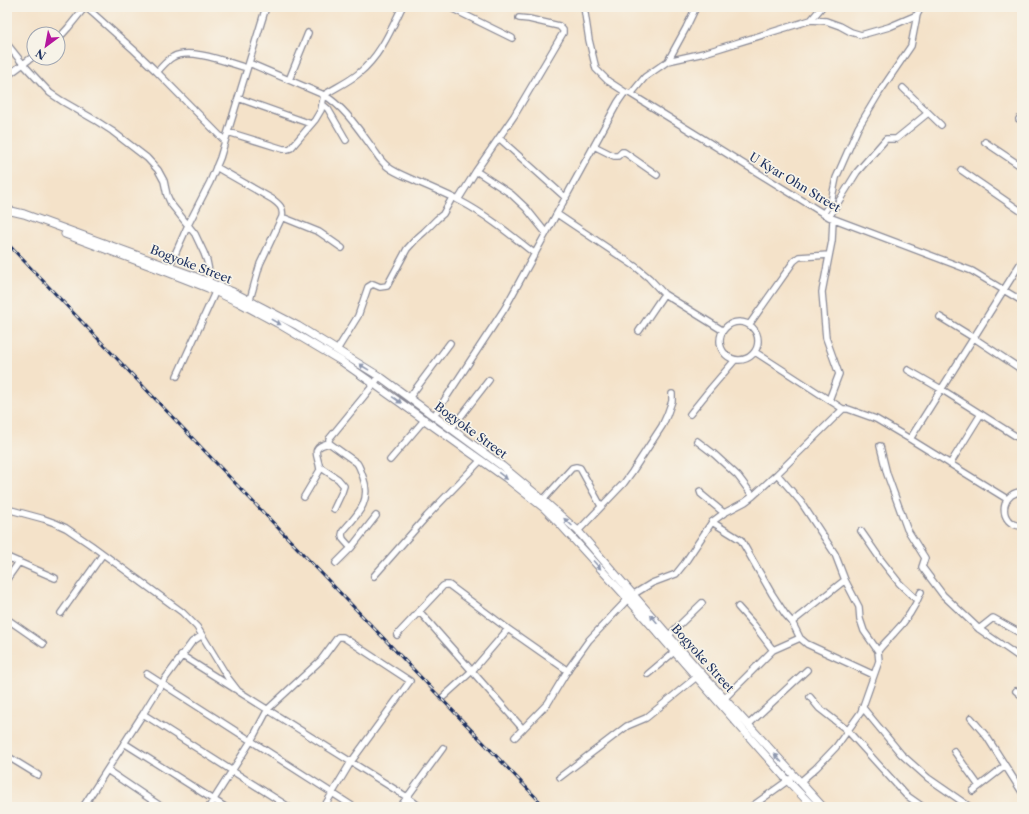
<svg xmlns="http://www.w3.org/2000/svg" width="1029" height="814" font-family="'Libre Caslon Text',serif">
<style>
.lines{fill:none;stroke-linecap:round;stroke-linejoin:round}
.minor-casing{stroke:#888894;stroke-width:8}
.major-casing{stroke:#888894;stroke-width:9}
.minor{stroke:#fff;stroke-width:5.5}
.major{stroke:#fff;stroke-width:7}
.rail-casing{stroke:#1b2f5e;stroke-width:3}
.rail{stroke:#f7f3e8;stroke-width:1.5;stroke-dasharray:4.5;stroke-linecap:butt}
.oneway{fill:#8d97ae}
.labels{text-anchor:middle;dominant-baseline:central;stroke-width:3.5;stroke-linejoin:round;paint-order:stroke}
.street-label{font-size:12px;fill:#1b2f5e;stroke:#f7f3e8}
</style>
<rect width="100%" height="100%" fill="#f7f3e8"/>
<filter id="ink" filterUnits="userSpaceOnUse"><feTurbulence type="fractalNoise" baseFrequency=".025" numOctaves="2"/><feDisplacementMap in="SourceGraphic" scale="8" xChannelSelector="R" yChannelSelector="G"/><feConvolveMatrix kernelMatrix="1 2 1 2 8 2 1 2 1" color-interpolation-filters="sRGB"/></filter>
<filter id="wash" filterUnits="userSpaceOnUse"><feTurbulence type="fractalNoise" baseFrequency=".012" numOctaves="4" result="noise"/><feDisplacementMap in="SourceGraphic" scale="16" xChannelSelector="R" yChannelSelector="G"/><feGaussianBlur stdDeviation="0.9" result="paint"/><feColorMatrix in="noise" values="0 0 0 0 0 0 0 0 0 0 0 0 0 0 0 0 0 1.4 0 .05"/><feComposite in="paint" operator="in"/></filter>
<g filter="url(#wash)">
<rect width="100%" height="100%" fill="#f4e2c9"/>
</g>
<g filter="url(#ink)">
<g class="lines">
<g class="minor-casing">
<path id="minor" d="M86 7 134 50 157 72 225 141
M449 7 512 38
M584 7 589 40 596 69 608 81 625 92 631 94 829 217 972 271 1022 301
M811 20 822 7
M58 39 68 28 85 7
M7 44 23 64 50 93 62 101 95 120 112 131 147 158 158 170 164 181 167 195 171 204 195 234 204 253 207 261 209 271V285
M668 61 704 53 811 20 826 21 840 26 851 32 861 35 889 27 917 15
M249 63 324 95C344 107 357 127 371 146 377 154 380 161 388 167 397 174 408 177 418 182 432 188 446 194 460 201 487 215 511 235 535 254
M157 72C162 67 167 60 173 57 190 47 229 63 247 68
M7 76 34 56
M289 80 308 33
M903 88 941 125
M631 94 645 77 668 61 686 28 696 7
M324 95C335 88 348 82 358 74 380 56 390 32 402 7
M238 98 311 124
M322 104 328 109 346 140
M1019 119 1022 120
M228 132 283 149H288L291 148 315 120 321 110 324 95
M499 138 566 198
M985 142 1022 167
M594 146 614 156H618L622 152H624L657 175
M216 167 272 199C279 204 284 208 282 217L260 264 249 303
M961 170 1022 212
M476 171 511 194 526 208 546 233
M458 200 476 171 514 116 563 33V30L559 26 529 19 519 18
M557 214 636 267 649 278 664 294
M823 214 831 202 836 178 858 128 879 93 911 46 917 15 921 7
M282 217 319 232 342 248
M829 217 857 172 886 139H896L928 113
M168 270 188 225 210 182 220 158 240 92 266 7
M940 317 974 338 1022 370
M720 341a19 19 0 1 1 38 0a19 19 0 1 1-38 0Z
M749 325 794 261 799 257 829 255
M639 331 664 294 722 330
M337 350 358 316 368 287 373 284 380 287 387 286 407 249 416 239 424 232 437 219 443 214 452 198
M755 352 843 409
M908 370 941 389 1022 440
M177 376 217 288
M409 398 450 343
M829 400 839 374 826 338 822 292 832 241 833 219
M690 414 711 388 735 360
M434 416 505 308 618 102 625 92
M451 429 489 380
M910 439 1022 261
M697 441 714 454 738 476 753 496
M880 446 887 474 907 529 925 558 922 567 943 595 979 629 1022 659
M390 460 425 419
M950 464 981 414
M320 467 338 479 344 486 342 492 334 509
M777 474 801 502 835 554 845 580 859 607 860 619 864 631 878 651
M700 491 701 494 724 513
M1022 492C1005 491 997 515 1013 524 1015 525 1019 526 1022 526
M304 497 320 470C319 456 308 448 329 443
M543 500 572 468 576 467 580 468 601 506
M7 509 44 519 55 523 66 528 91 545 182 612 197 627 228 678 238 691 407 797 420 807
M712 522 741 540 772 594 785 614 792 622 800 638 807 644 874 675
M578 531 624 483 632 472 662 426 667 415 672 401V394
M861 531 881 560 900 584 917 600
M351 548 343 539 342 535 343 531C358 514 372 501 363 477 361 472 360 467 357 463L329 443V439L370 389 379 377
M7 557 55 578
M336 563 351 548 376 516
M374 576 427 516 481 460
M7 579 19 562
M738 607 754 625 773 650
M419 611 523 729
M61 613 103 554
M7 619 43 644
M792 622 845 580
M979 629 993 618 1022 634
M397 635 443 586 445 585H449L508 629 568 671
M668 636 702 603
M181 655 235 689
M147 674 354 807
M648 674 674 652
M1016 691 1022 696
M810 697 819 708 847 730 906 795 923 807
M442 698 472 671 508 629
M722 701 773 650 800 638
M863 708 901 754 928 778 970 807
M143 714 289 807
M971 718 987 737 1022 792
M748 725 807 670
M515 737 548 703 569 668 589 640 628 599 634 594 652 583 676 574 684 564 712 522 724 513 745 502 753 496 777 474 843 409H848L876 419 910 439 1007 499
M124 743 225 807
M954 751 979 786
M7 756 38 775
M107 770 162 807
M560 777 627 726 646 718 699 675
M800 782 816 768 836 747 861 712 879 661 878 651C883 644 890 638 895 632 906 621 915 607 921 592
M973 791 1005 766
M87 802 94 807
M83 807 143 714 162 683 192 642 201 636
M209 807 251 741 268 709 321 660 338 637H343L410 681 351 762 324 807
M400 807 443 748
M751 807 790 779"/>
</g>
<g class="major-casing">
<path id="major" d="M7 210 24 214 191 275 233 292 250 301 298 326 382 378 502 466 543 500 578 531 701 673 823 807
M65 234 167 272 208 288 238 302 277 323 341 361 374 384 506 478 544 508 559 523 628 599 788 781 813 807"/>
</g>
<use href="#minor" class="minor"/>
<use href="#major" class="major"/>
<g class="rail-casing">
<path id="rail" d="M7 243 237 485 545 807"/>
</g>
<use href="#rail" class="rail"/>
</g>
<defs><path id="oneway-solid" d="M-6-.8H1V-3.2L6.5 0L1 3.2V.8H-6Z"/></defs>
<g class="oneway">
<use href="#oneway-solid" transform="translate(276 322) rotate(29)"/>
<use href="#oneway-solid" transform="translate(364 367) rotate(-148)"/>
<use href="#oneway-solid" transform="translate(397 400) rotate(35)"/>
<use href="#oneway-solid" transform="translate(503 476) rotate(37)"/>
<use href="#oneway-solid" transform="translate(568 522) rotate(-138)"/>
<use href="#oneway-solid" transform="translate(597 565) rotate(48)"/>
<use href="#oneway-solid" transform="translate(654 619) rotate(-130)"/>
<use href="#oneway-solid" transform="translate(778 758) rotate(-132)"/>
</g>
</g>
<g class="labels">
<g class="street-label">
<text transform="translate(795 182) rotate(31)">U Kyar Ohn Street</text>
<text transform="translate(191 264) rotate(21)">Bogyoke Street</text>
<text transform="translate(471 430) rotate(36)">Bogyoke Street</text>
<text transform="translate(703 658) rotate(48)">Bogyoke Street</text>
</g>
</g>
<rect width="1029" height="814" fill="none" stroke="#f7f3e8" stroke-width="24"/>
<g transform="translate(46 46) rotate(212)"><circle r="19" fill="#f7f3e8" stroke="#9fa5b1"/>
<path d="M0-3L7 15L0 10L-7 15Z" fill="#b5179e"/>
<text y="-6" font-size="11" font-weight="bold" text-anchor="middle" fill="#1b2f5e">N</text>
</g>
</svg>
